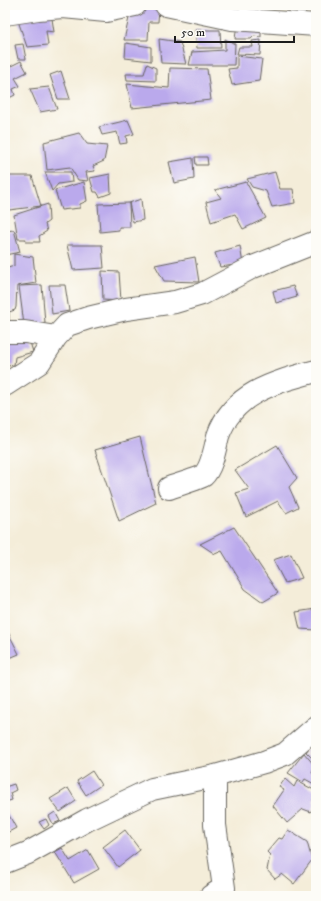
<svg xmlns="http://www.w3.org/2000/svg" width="321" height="901" font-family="'IM FELL DW Pica',serif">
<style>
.building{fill:#baa9ec}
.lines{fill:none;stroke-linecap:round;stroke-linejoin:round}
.minor-casing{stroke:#68655e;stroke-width:24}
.minor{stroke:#fff;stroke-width:22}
</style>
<rect width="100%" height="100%" fill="#fdfcf7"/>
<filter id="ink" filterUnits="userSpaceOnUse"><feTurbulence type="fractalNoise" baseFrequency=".025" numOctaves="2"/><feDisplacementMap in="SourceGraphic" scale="8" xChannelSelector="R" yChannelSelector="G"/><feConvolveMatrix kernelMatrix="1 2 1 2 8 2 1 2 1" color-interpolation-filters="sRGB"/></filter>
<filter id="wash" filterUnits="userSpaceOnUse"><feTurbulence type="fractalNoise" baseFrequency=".012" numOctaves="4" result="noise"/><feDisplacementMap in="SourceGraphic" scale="16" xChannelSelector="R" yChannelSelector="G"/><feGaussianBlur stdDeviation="0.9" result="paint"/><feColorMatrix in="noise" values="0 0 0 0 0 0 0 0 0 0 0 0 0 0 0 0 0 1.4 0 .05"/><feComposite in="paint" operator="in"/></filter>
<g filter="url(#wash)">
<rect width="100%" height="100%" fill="#f4edd9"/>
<g id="blocks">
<path class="building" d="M131 9H159L158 22H149L148 40H124Z
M51 12 54 32 46 31 48 45 27 47 16 15Z
M237 24H261V37L254 36 251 39H235Z
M195 30H220L221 48H197Z
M159 39 180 42 186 64 161 63Z
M225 39 235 44 234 65H189L192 52 225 50Z
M261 40 260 55 237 54 239 47H253L252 41Z
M126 43 151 47V61L125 58Z
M23 44 26 59H18L15 45Z
M237 56 262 59 259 81 232 85 228 69 237 68Z
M21 61 27 72 15 78 20 86 13 89 15 95 7 99 5 69Z
M147 64 156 68V81L127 80 126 74H144Z
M170 68 207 69 211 100 132 108 127 84 169 88Z
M61 71 70 99H58L50 75Z
M49 87 57 109 40 112 30 89Z
M128 120 134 134 126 136 127 143 120 144 117 132 102 135 99 127Z
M79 133 87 144 107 146 104 161 93 166 95 171 86 172 88 181 78 180 70 167 47 170 44 142Z
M195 157H207L208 165H196Z
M193 158 194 179 174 183 169 162Z
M45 172H71L72 182 58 184 52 191Z
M275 172 280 189H293L295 203 272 207 266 191 252 187 247 179Z
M110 174 111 193 100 197 97 192H94L90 178Z
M5 176H32L41 206 9 210 5 201Z
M84 182 87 201 80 204V208L61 210 55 190Z
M246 182 266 218 243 229 235 214 211 222 206 202 221 198 215 190Z
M141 199 143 220 133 222 129 203 130 227H119V230L100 232 98 204 129 203Z
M48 204 49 221 45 224 47 231 39 236 40 242H25L26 239H18L14 215Z
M14 230 20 252 5 255V231Z
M67 245H102L104 268 73 270Z
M240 246 243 264 220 267 215 253Z
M14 254 33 257 36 283 17 286 16 307 15 310 9 312V327H5V260L8 268 14 266Z
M195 257 199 282 164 281 155 265Z
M102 271 119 272 121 301 103 300Z
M42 285 45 323 24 325 19 286Z
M49 285H65L69 311 52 314Z
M293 286 297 297 276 303 273 291Z
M29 339 33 352 15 357 14 365 8 366 5 343Z
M140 437 156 503 119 521 95 450Z
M277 445 297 478 289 487 298 507 286 513 278 501 246 517 236 493 249 489 235 470Z
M234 527 278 593 263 602 245 589 222 551 215 554 200 544Z
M291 554 302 578 285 583 273 560Z
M316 609V630L300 629 296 612Z
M8 632 19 654 5 660V633Z
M316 738V762L306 752Z
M304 753 315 766 312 773 316 775V785L305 779 303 782 288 773Z
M92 771 101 785 86 795 77 781Z
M285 779 294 787 297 781 316 791 313 801 315 803 311 812 303 809 287 823 273 806 284 790 279 787Z
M14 784 16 790 10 793 12 800 5 802V787Z
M68 788 76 801 60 812 50 799Z
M5 808 16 828 5 834Z
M55 812 60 821 53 824 49 816Z
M46 819 49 825 44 829 39 822Z
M125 830 140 850 118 867 103 847Z
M288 830 307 842 312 860 294 884 282 874 275 879 267 870 270 855 267 852 279 838 282 839Z
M62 848 70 861 88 850 99 869 74 883 55 852Z"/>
</g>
</g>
<g filter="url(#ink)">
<use href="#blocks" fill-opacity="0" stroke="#68655e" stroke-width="1"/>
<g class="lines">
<g class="minor-casing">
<path id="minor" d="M166 5 232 19 316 25
M5 14 38 9 63 7 106 11 135 5
M5 332H25L56 337
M5 385 39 363 56 337 67 325 88 318 126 309 175 302 202 294 253 267 316 242
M169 488C174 486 201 478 203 476 212 468 215 448 218 436 233 392 276 382 316 371
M5 862 28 853 87 820 152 789 215 776 264 762 285 754 316 727
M211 896 224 888 215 825V776"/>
</g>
<use href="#minor" class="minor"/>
</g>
</g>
<rect width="321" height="901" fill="none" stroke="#fdfcf7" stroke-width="20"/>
<path d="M175 36v6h119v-6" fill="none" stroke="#1c1c1c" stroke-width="2"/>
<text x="181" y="36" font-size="12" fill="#1c1c1c" stroke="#fdfcf7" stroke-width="3" paint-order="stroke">50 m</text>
</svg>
